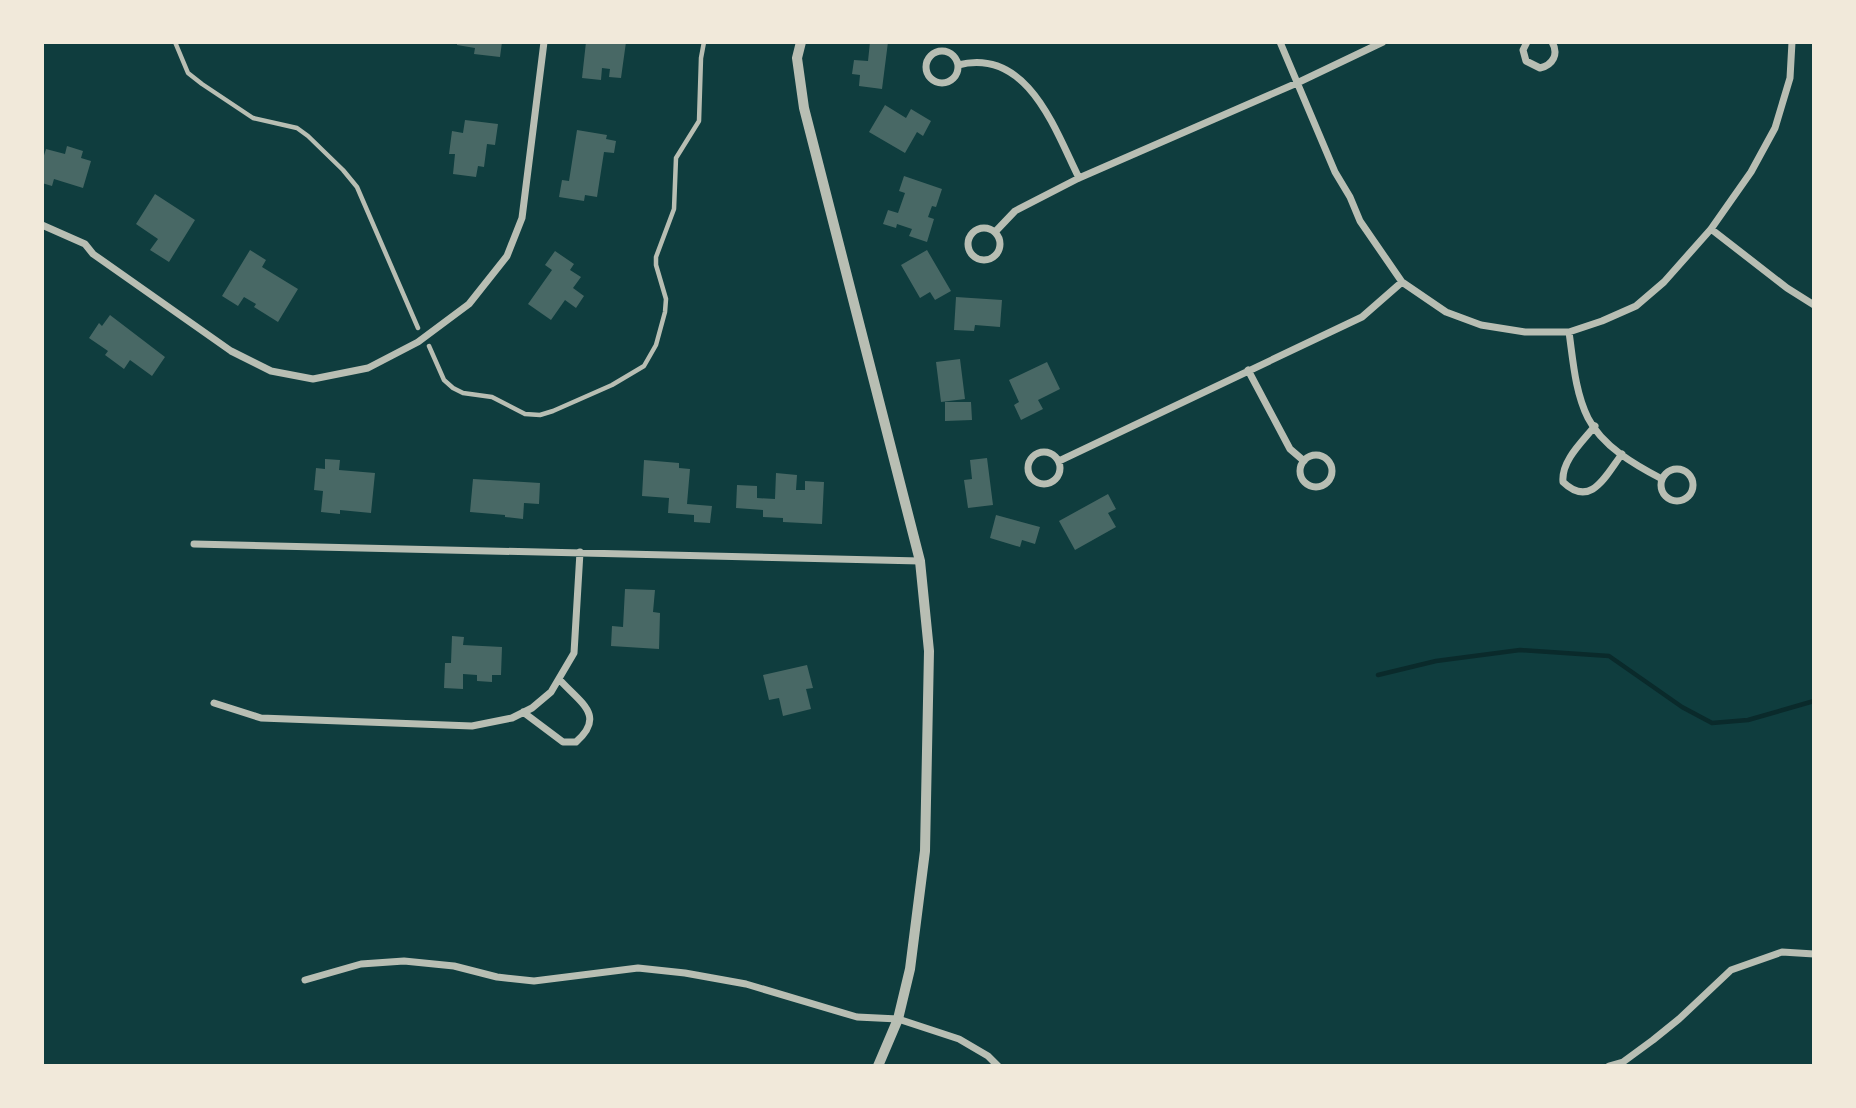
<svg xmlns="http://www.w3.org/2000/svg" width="1856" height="1108" font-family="'Alegreya Sans',sans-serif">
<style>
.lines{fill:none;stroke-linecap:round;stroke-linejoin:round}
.stream{stroke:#0a2a2b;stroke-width:4.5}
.building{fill:#486865}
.service{stroke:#b8beb3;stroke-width:4.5}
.minor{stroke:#b8beb3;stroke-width:7}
.tertiary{stroke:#b8beb3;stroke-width:10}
</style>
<rect width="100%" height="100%" fill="#0f3d3e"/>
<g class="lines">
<path class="stream" d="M1378 675 1436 661 1520 650 1609 656 1682 707 1712 723 1748 720 1814 701"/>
</g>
<path class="building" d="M457 42H502L500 57 474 54 475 48 457 45Z
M586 42H626L621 78 609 77 610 69 602 68 601 80 582 78Z
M870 42H888L882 89 859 86 860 75 852 74 854 60 868 61Z
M885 105 906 118 911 109 931 121 923 136 917 132 905 153 869 132Z
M465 120 498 124 495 145 487 144 484 167 478 166 476 177 453 174 455 154H449L452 131 463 133Z
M577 130 607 135 606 139 616 141 614 153 604 152 597 197 585 195 584 201 559 197 562 180 569 181Z
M67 146 83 151 81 158 91 161 83 188 54 179 52 186 42 183V162L46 149 65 154Z
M904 176 942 189 936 207 932 206 928 217 934 219 927 242 909 236 912 229 897 224 896 228 883 224 888 210 898 213 905 193 899 191Z
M155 194 195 220 169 262 150 250 158 239 136 224Z
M250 250 266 260 262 267 298 289 278 322 254 307 256 304 244 297 238 306 222 296Z
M927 250 951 291 935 300 930 292 920 298 901 265Z
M555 251 574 264 570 270 581 277 573 288 584 296 576 308 565 300 551 320 528 304 552 270 545 265Z
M956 297 1002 300 1000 327 975 325 974 331 954 330Z
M110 315 165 357 152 376 130 360 124 369 105 355 108 351 89 338 99 323 102 326Z
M960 359 965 399 941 402 936 362Z
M1047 362 1060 389 1038 400 1043 409 1021 420 1014 405 1019 402 1009 380Z
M945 402H971L972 420 945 421Z
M987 458 993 505 968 508 964 480 972 479 970 460Z
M325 459 340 460 339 470 375 473 371 513 340 510V514L321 512 323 491 314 490 316 468 325 469Z
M644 460 679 463V468L690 469 687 504 712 506 710 523 694 522V515L668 513 669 498 642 496Z
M776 473 797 475 796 490H805V481L824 482 822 524 783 522V518L763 517V510L736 508 737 485 757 486V498L775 499Z
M473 479 540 483 539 504 524 503 523 519 505 517V515L470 512Z
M1108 494 1116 509 1108 513 1116 527 1075 550 1059 521Z
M996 515 1040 527 1035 544 1022 540 1020 547 990 538Z
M625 589 655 590 653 612 660 613 659 649 611 646 612 626 623 627Z
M452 636 464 637 463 645 502 647 501 675H492V682L477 681V675L463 674V689L444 688 445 663H451Z
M807 665 813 688 806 689 811 709 783 716 779 698 769 700 763 675Z"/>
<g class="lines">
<path class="service" d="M175 42 188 73 202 84 253 118 297 128 308 136 343 170 357 187 418 328
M429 346 444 380 453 388 463 393 492 397 525 414 540 415 553 411 612 385 644 366 656 345 665 312 666 299 656 265V257L674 209 676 158 699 121 701 58 704 42"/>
<path class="minor" d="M1280 42 1335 172 1350 197 1360 221 1402 282 1446 312 1481 325 1525 332H1569L1602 321 1636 306 1664 282 1711 229 1751 172 1775 128 1790 78 1792 42
M1527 42 1523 50 1526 61 1540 68C1553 65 1559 54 1552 42
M926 67a16 16 0 1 1 32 0a16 16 0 1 1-32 0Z
M958 65C1028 47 1055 130 1079 178
M42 225 85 244 93 254 231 351 271 371 313 379 368 368 418 342 469 304 507 256 522 218 544 42
M968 244a16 16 0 1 1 32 0a16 16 0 1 1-32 0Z
M1711 229 1787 288 1814 305
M995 232 1015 211 1079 178 1297 83 1383 42
M1569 332C1573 360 1575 392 1588 418 1602 446 1635 465 1662 479
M1248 370 1290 449 1304 461
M1595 426C1582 442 1561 461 1563 482 1591 509 1606 475 1622 454
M1028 468a16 16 0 1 1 32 0a16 16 0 1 1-32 0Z
M1300 471a16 16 0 1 1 32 0a16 16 0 1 1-32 0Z
M1059 461 1362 317 1402 282
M1661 485a16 16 0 1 1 32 0a16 16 0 1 1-32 0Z
M194 544 920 561
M214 703 261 718 472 726 512 718 532 708 551 692 574 653 580 552
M523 712 563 742H576C607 715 579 702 559 679
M305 980 361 964 404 961 454 966 497 977 534 981 638 968 685 973 746 984 857 1017 898 1019 959 1039 988 1056 998 1066
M1609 1066 1623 1062 1653 1040 1679 1019 1731 970 1782 952 1814 954"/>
<path class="tertiary" d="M801 42 797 58 804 108 920 561 929 651 925 851 910 969 898 1019 878 1066"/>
</g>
<rect width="1856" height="1108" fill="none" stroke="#f1e9da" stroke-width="88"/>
</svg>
